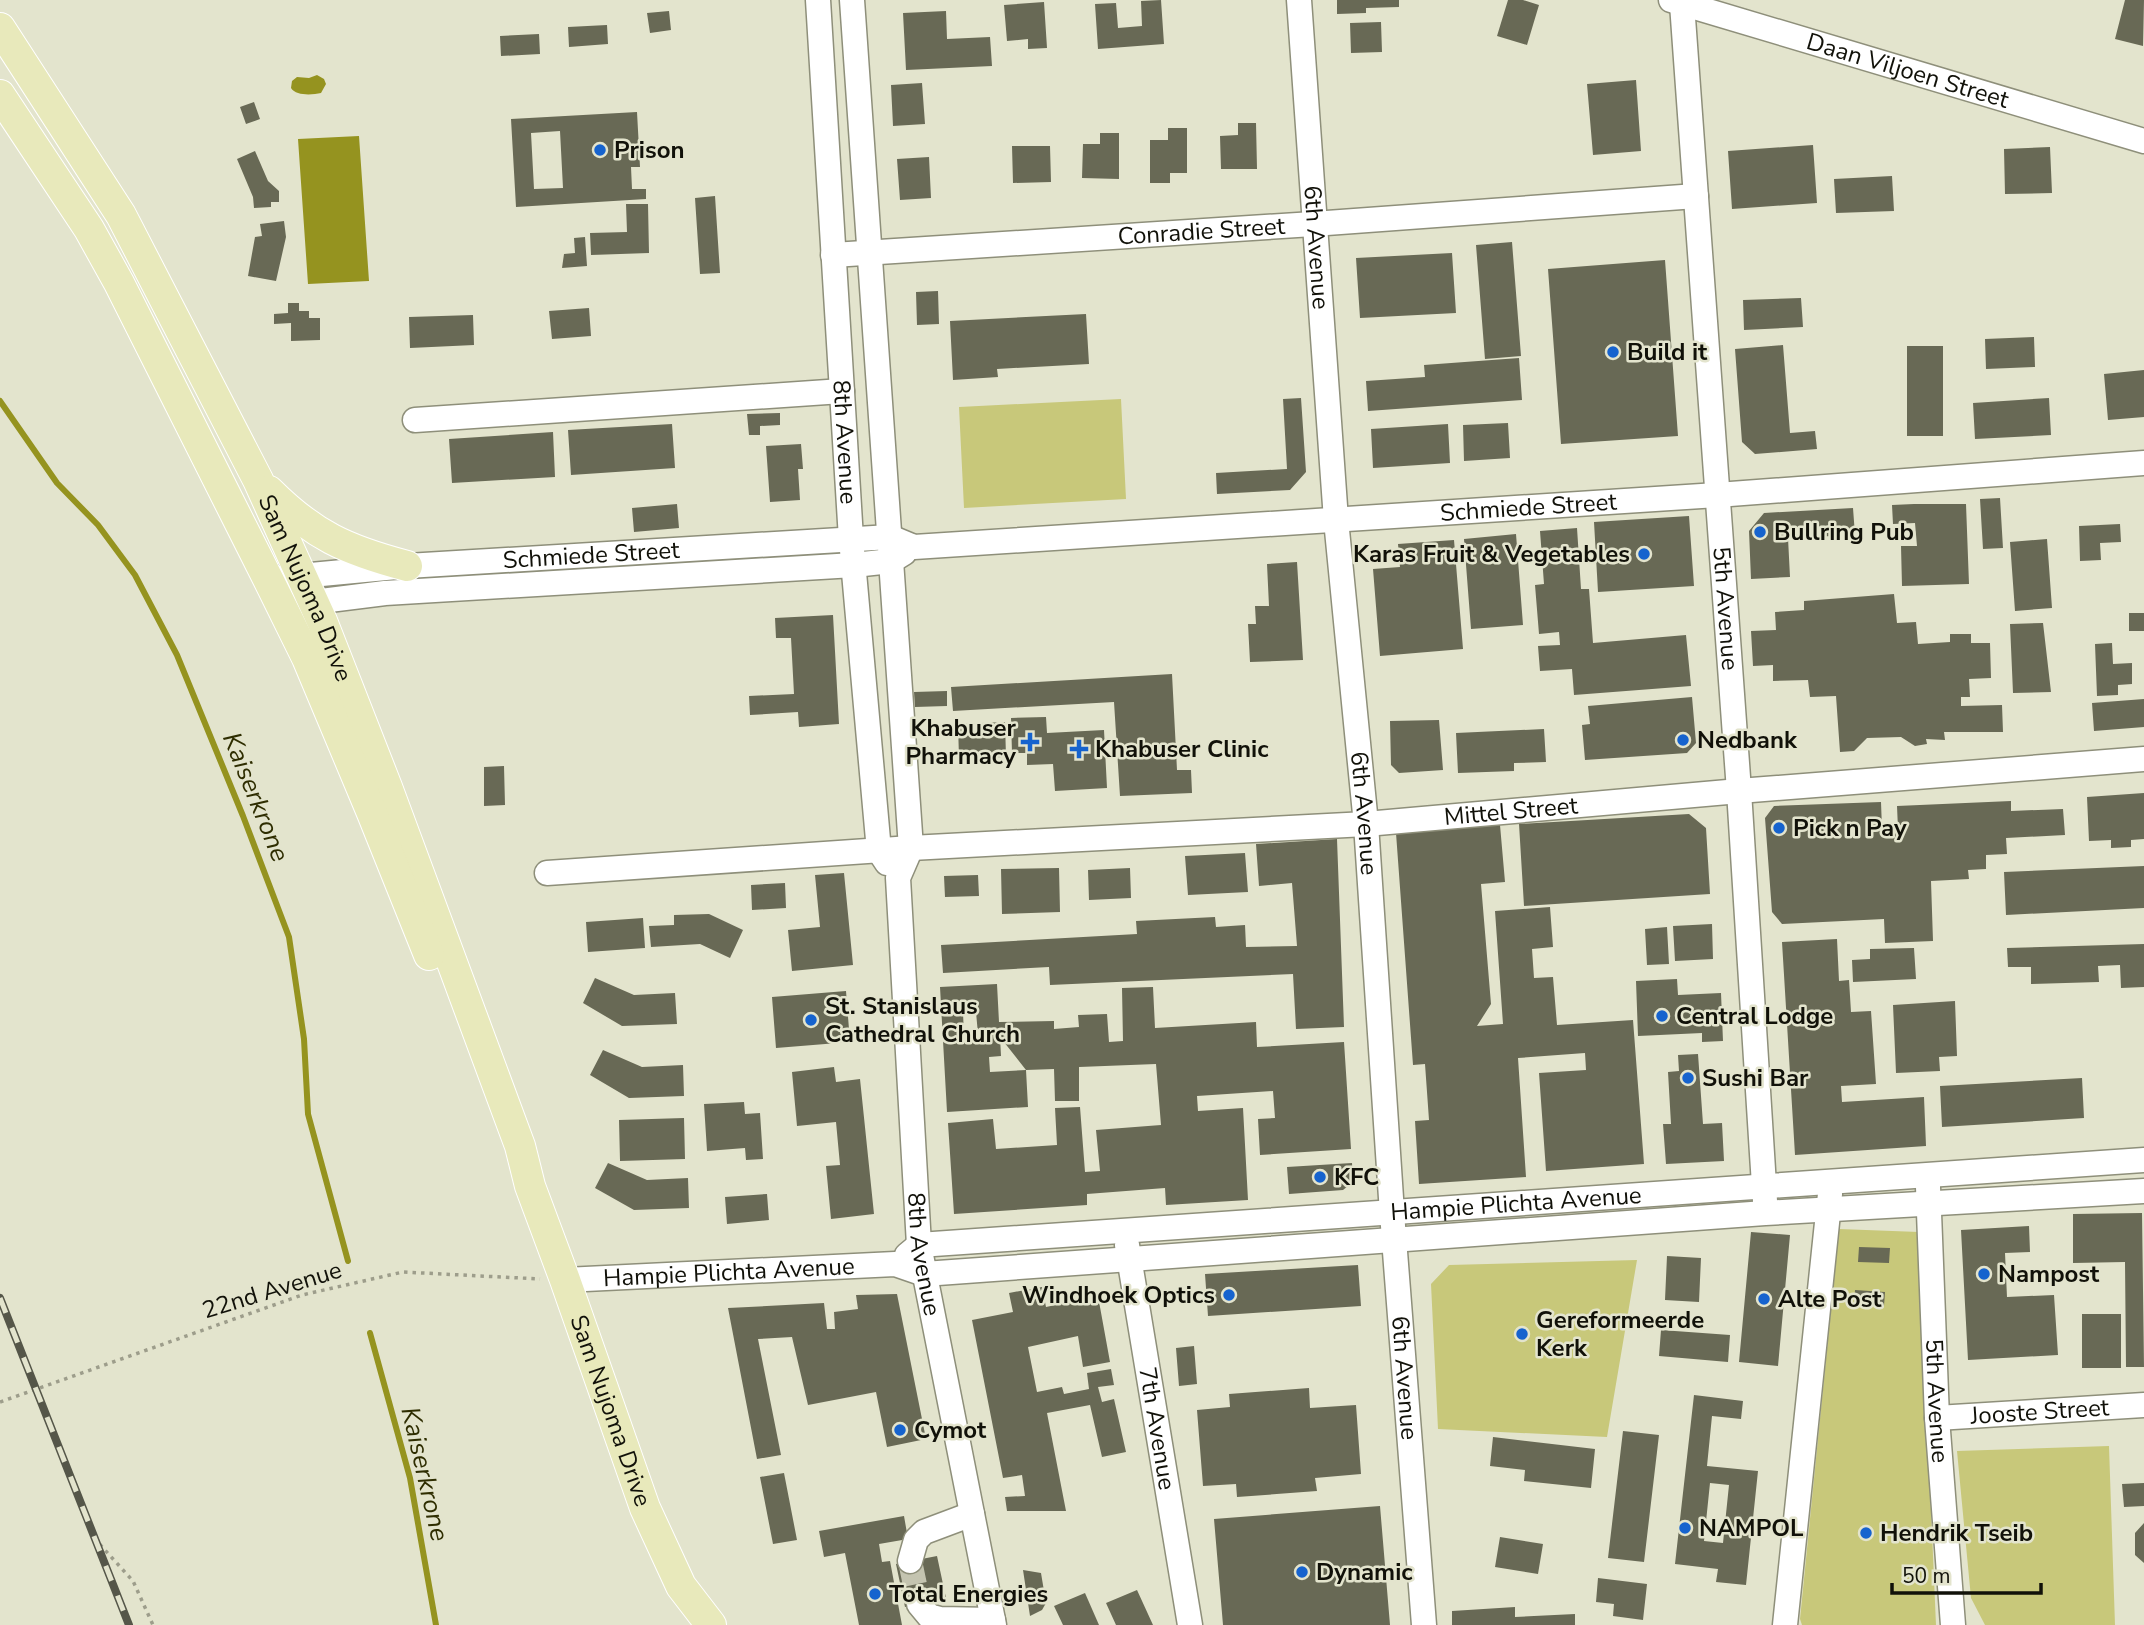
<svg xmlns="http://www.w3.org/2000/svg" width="2144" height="1625" font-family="'Nunito Sans',sans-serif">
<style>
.green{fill:#c8c87a}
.water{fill:#95931f}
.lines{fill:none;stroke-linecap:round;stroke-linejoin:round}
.stream{stroke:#95931f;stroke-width:6}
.building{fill:#686955;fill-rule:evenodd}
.minor-tunnel{stroke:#c4c4b0;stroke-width:24;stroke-dasharray:24 12;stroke-linecap:butt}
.minor-casing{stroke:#8e8f7a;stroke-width:27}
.major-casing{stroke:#fff;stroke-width:32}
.path{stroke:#9d9d8b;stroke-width:3.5;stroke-dasharray:3.5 5;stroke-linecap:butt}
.minor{stroke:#fff;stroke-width:24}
.major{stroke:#e8e9bb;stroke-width:30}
.rail-casing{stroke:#555649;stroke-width:8}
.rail{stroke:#e3e4cd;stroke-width:5;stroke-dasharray:16;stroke-linecap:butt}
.poi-dot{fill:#1663ce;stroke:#e3e4cd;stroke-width:2.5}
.labels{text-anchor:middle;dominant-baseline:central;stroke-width:5;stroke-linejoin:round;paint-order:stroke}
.street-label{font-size:24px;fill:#111109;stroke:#e3e4cd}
.poi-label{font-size:24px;font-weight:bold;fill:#111109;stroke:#e3e4cd;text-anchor:start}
.water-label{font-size:26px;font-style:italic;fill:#2e2d00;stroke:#e3e4cd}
</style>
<rect width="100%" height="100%" fill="#e3e4cd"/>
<path class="green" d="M1121 399 1126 499 964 508 959 407Z
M1839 1229 1919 1232 1936 1625H1802L1800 1619Z
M1637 1260 1607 1437 1438 1429 1431 1284 1449 1265Z
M2109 1446 2115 1625H1985L1971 1598 1957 1451Z"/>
<path class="water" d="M317 75 324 79 326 84 321 93C312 95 296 96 291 88L292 81 297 77 309 78Z
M359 136 369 281 308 284 298 139Z"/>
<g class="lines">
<path class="stream" d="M0 401 57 483 98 525 135 575 177 655 243 816 289 937 304 1039 308 1114 348 1261
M370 1333 410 1478 436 1625"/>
</g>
<path class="building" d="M1161 0 1164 44 1098 49 1095 4 1116 3 1118 28 1142 26 1141 1Z
M1337 0H1399V7L1366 8V13L1337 14Z
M1508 0H1523L1539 5 1527 45 1497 36Z
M2125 0H2144L2143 46 2115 39Z
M1044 2 1047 48 1028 49V39L1007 41 1004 5Z
M669 11 671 30 650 33 647 13Z
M946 11 947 39 990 37 992 66 906 70 903 13Z
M1381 22 1382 52 1351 53 1350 23Z
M607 25 608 44 569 47 568 27Z
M539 34 540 54 501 56 500 36Z
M1636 80 1641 151 1593 155 1587 84Z
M922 83 925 124 893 126 891 85Z
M254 102 260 119 246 124 240 107Z
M637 112 640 167H631L632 189H646V199L516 207 511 119ZM560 131 563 188 534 189 531 133Z
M1238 123H1256L1257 169H1221L1220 136 1238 135Z
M1168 128H1187V173H1170V183H1150V140H1168Z
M1100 133H1119V179L1082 178 1083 144H1100Z
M1813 145 1817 203 1732 209 1728 151Z
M1012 146H1050L1051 182 1013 183Z
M2050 147 2052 193 2005 194 2004 149Z
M255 151 268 181 279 191V202H271V207L254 208 253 197 237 159Z
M929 157 931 198 900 200 897 159Z
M1892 176 1894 211 1836 213 1834 179Z
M715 196 720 273 700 274 695 198Z
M626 204H648L649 253 591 255 590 233 627 232Z
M284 221 286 237 276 281 248 276 255 237 262 236 260 224Z
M585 237 587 266 562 268 564 254 575 253 574 238Z
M1512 242 1521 356 1485 359 1476 245Z
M1452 253 1456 313 1360 318 1356 258Z
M1665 260 1678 436 1561 444 1548 269Z
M938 291 939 324 917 325 916 292Z
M1801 298 1803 327 1744 330 1743 300Z
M288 303H299V311H309V318H320V340L291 341V323L274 324V314L288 313Z
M589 308 591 336 552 339 549 311Z
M1086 314 1089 364 997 369 998 377 953 380 950 321Z
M473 315 474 345 410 348 409 317Z
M2034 337 2035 367 1986 369 1985 339Z
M1783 345 1790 433 1815 431 1817 449 1755 454 1742 442 1735 349Z
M1907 346H1943V436H1907Z
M1519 358 1522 400 1368 411 1366 381 1425 377 1424 365Z
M2144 370V417L2108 420 2104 374Z
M1301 398 1306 472 1290 490 1217 494 1216 473 1287 469 1283 399Z
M2049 398 2051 435 1975 439 1973 403Z
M780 413V425L760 426V435H749L747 414Z
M1508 423 1510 458 1464 461 1463 425Z
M672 424 675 468 571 475 568 430Z
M1448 424 1450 463 1373 468 1371 429Z
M553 432 555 477 452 483 449 439Z
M801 444 803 469H798L800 500 770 502 766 446Z
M2000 498 2003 548 1983 549 1980 499Z
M677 504 679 528 634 532 632 508Z
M1914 504H1966L1969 584 1902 586 1901 546H1917L1915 523 1893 524 1892 505Z
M1853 508 1855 535 1788 538 1790 577 1751 579 1749 531 1764 513Z
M1689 516 1694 586 1598 592 1594 522Z
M2120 524 2121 542 2100 543 2101 560 2080 561 2079 526Z
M1577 528 1581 589H1589L1593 643 1686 635 1691 686 1574 695 1572 669 1540 671 1538 646 1560 645 1559 632 1539 634 1535 585 1544 584 1540 531Z
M1516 534 1523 625 1471 629 1464 539Z
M2047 539 2052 608 2015 611 2010 542Z
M1454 540 1463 649 1380 656 1373 569 1400 567 1398 544Z
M1297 562 1303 660 1250 662 1248 624H1256L1255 606H1269L1267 564Z
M1894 594 1897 623 1916 622 1918 644 1950 642V634H1971V643H1990L1991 678 1969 679 1970 697H1961V706L2002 705 2003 732H1944L1945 740 1926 739 1927 744 1915 746 1901 737 1867 738 1854 751 1840 752 1836 696 1810 697 1808 680 1773 681V665L1753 666 1751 631 1776 630 1775 612 1804 610V601Z
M2129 613H2144V631H2129Z
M833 615 839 724 799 727 798 712 750 715 749 696 794 694 791 638H776L775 618Z
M2043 623 2051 692 2013 693 2010 624Z
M2112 643 2113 664 2132 663V684L2118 685V695L2097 696 2095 644Z
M1172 674 1177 770H1191L1192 793 1120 796 1114 702 953 711 951 687Z
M947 691V706L915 707 914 692Z
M1692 697 1696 743 1687 753 1585 760 1582 725 1590 724 1588 706Z
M2144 699V727L2094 731 2092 703Z
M1046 717 1047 733 1104 730 1107 788 1055 791 1053 764 1027 765V753H1012L1011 718Z
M1439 720 1443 770 1399 773 1391 765 1390 721Z
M1005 722 1006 757 959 758 958 724Z
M1544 729 1546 762 1514 763V771L1458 773 1456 733Z
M504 766 505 805 484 806V767Z
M2144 793V839L2131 840V847L2111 848V840L2089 841 2087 797Z
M2011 801V811L2063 809 2065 835 2006 838 2007 854 1986 855V869L1968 870 1969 879 1931 881 1933 941 1885 943 1884 919 1782 924 1772 912 1765 818 1774 806 1881 802 1882 829H1898L1897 806Z
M1689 814 1706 828 1710 894 1524 906 1519 824Z
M1500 825 1505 882 1481 884 1491 1004 1477 1026 1503 1024 1495 911 1550 907 1553 947 1532 949 1534 978 1553 977 1557 1025 1633 1020 1644 1164 1546 1171 1539 1073 1586 1070 1585 1053 1518 1058 1526 1177 1419 1184 1415 1121 1429 1120 1425 1064 1413 1065 1396 833Z
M1337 839 1344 1027 1296 1029 1293 974 1050 985 1049 967 943 973 941 945 1137 934 1136 921 1215 917 1216 927 1245 925 1246 947 1297 946 1292 883 1259 886 1256 844Z
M1245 853 1248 892 1188 895 1185 856Z
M2144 866V908L2006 915 2004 872Z
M1059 868 1060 912 1002 914 1001 869Z
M1130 868 1131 898 1089 900 1088 870Z
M844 873 853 965 792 971 788 930 820 927 815 875Z
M978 875 979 896 945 897 944 876Z
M785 883 786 908 752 910 751 885Z
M709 914 743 930 730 958 700 944 651 947 649 926 674 925V915Z
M643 918 645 948 588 952 586 922Z
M1712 924 1713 959 1675 961 1673 926Z
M1667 927 1669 964 1647 965 1645 929Z
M1837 939 1839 981 1849 980 1851 1012 1871 1011 1876 1084 1841 1086 1842 1102 1924 1097 1926 1146 1795 1155 1782 942Z
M2144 944V987L2121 988 2120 965 2098 966 2099 982 2031 984V967H2008L2007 948Z
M1914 948 1916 979 1853 982 1852 960 1870 959V949Z
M595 978 634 995 675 993 677 1024 622 1026 583 1003Z
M1677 979 1678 995 1721 993 1723 1041 1702 1042V1033L1638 1036 1636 981Z
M997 984 999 1022 1054 1021V1029L1079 1027 1078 1015 1107 1014 1109 1042 1123 1041 1122 988 1153 987 1155 1028 1256 1022 1257 1047 1344 1042 1351 1149 1260 1155 1258 1119 1275 1118 1273 1091 1197 1096 1198 1111 1243 1108 1248 1200 1166 1205 1165 1188 1087 1194V1205L954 1214 948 1123 993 1119 996 1149 1057 1145 1055 1108 1080 1107 1085 1172 1100 1171 1096 1130 1161 1125 1156 1064 1079 1067V1101H1055L1054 1069 1026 1070 1000 1037 1001 1056 989 1057 990 1072 1026 1070 1028 1107 947 1112 940 987ZM976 1012 978 1034 964 1035 963 1013Z
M846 991 850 1042 776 1048 772 997Z
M1955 1001 1957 1056 1939 1057 1940 1071 1896 1073 1893 1005Z
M603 1050 642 1067 683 1065 684 1096 629 1098 590 1075Z
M1698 1054 1703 1124 1722 1123 1724 1161 1666 1164 1663 1124H1671L1668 1072 1679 1071 1678 1055Z
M834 1067 836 1082 860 1079 874 1214 831 1219 826 1166 840 1165 836 1122 797 1126 792 1072Z
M2082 1078 2084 1118 1942 1127 1940 1086Z
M744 1102 745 1114 760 1113 763 1159 746 1160 745 1148 707 1151 704 1104Z
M684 1118 685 1159 620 1161 619 1120Z
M608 1163 647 1180 688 1178 689 1208 634 1210 595 1188Z
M1352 1163 1353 1182 1343 1190 1289 1194 1287 1167Z
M767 1194 769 1220 727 1224 725 1197Z
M2142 1213 2144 1367H2126L2125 1262 2073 1263V1214Z
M2029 1226 2030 1252 2005 1253 2007 1297 2054 1295 2058 1355 1968 1360 1961 1230Z
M1751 1232 1790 1235 1778 1366 1739 1362Z
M1859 1247 1890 1248 1889 1263 1858 1262Z
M1667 1256 1701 1258 1699 1302 1665 1300Z
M1358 1265 1361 1306 1208 1316 1205 1274Z
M1042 1287 1046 1307 1098 1296 1110 1362 1083 1367 1078 1336 1028 1347 1037 1392 1062 1387 1064 1394 1089 1389 1087 1373 1111 1369 1114 1385 1098 1387 1102 1402 1114 1399 1126 1452 1102 1457 1090 1405 1047 1413 1066 1511H1007L1005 1497 1025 1496 1022 1475 1003 1478 972 1320 1013 1312 1009 1293Z
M1855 1290 1885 1292 1884 1306 1854 1305Z
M897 1294 926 1439 887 1447 876 1392 808 1405 792 1337 758 1339 781 1455 757 1459 728 1308 824 1303 827 1329H835L834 1312 858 1309 856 1295Z
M2082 1314H2121V1368H2082Z
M1661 1330 1730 1335 1728 1362 1659 1356Z
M1194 1346 1197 1384 1179 1386 1176 1348Z
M1309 1388 1310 1408 1356 1405 1361 1474 1315 1478 1317 1491 1237 1497 1236 1484 1203 1486 1197 1410 1230 1407 1229 1394Z
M1694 1395 1743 1401 1741 1419 1712 1416 1707 1466 1758 1471 1746 1585 1716 1582 1718 1569 1675 1564ZM1710 1483 1729 1485 1723 1543 1704 1541Z
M1623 1431 1659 1435 1644 1562 1608 1558Z
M1493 1437 1595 1449 1591 1488 1524 1481 1525 1470 1490 1466Z
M784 1473 797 1540 773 1544 760 1477Z
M2144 1483V1506L2124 1507 2122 1484Z
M1380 1506 1390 1625H1223L1214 1519Z
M904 1516 908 1539 879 1544 882 1562 890 1561 902 1625H859L845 1553 824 1557 819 1531Z
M2144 1523V1563L2135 1555V1533Z
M1500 1537 1543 1544 1538 1574 1495 1567Z
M937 1556 946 1598 905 1607 896 1564Z
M1023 1570 1041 1573 1046 1603 1042 1610 1030 1616Z
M1598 1578 1647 1584 1643 1620 1613 1616 1614 1604 1596 1602Z
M1137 1590 1153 1625H1116L1106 1603Z
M1085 1593 1099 1625H1063L1054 1606Z
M1515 1607V1617L1575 1614V1625H1452V1611Z"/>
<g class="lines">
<path class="minor-tunnel" d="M910 1561 919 1604"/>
<g class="minor-casing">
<g id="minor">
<path id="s1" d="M818 0 851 539 879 851 887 863"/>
<path id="s2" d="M852 0 911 848 898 878 919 1245 994 1625"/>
<path id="s3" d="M1299 0 1336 520 1366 824 1392 1213 1424 1625"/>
<path id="s4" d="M1671 0 2144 141"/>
<path id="s5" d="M1682 4 1739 791 1765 1201"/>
<path id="s6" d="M833 255 1313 224 1696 196"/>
<path d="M415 420 842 391"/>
<path id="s7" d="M268 579 407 566 890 537 914 547 1717 495 2144 463"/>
<path d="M281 606 385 593 854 565 891 561 904 553"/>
<path id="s8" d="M547 873 911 848 1366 824 1739 791 2144 759"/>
<path id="s9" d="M1928 1187 1937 1418 1953 1625"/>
<path id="s10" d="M1127 1245 1190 1625"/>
<path id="s11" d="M907 1255 919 1245 2144 1160"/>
<path id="s12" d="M565 1280 895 1264 924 1274 1765 1213 2144 1191"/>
<path id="s13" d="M1937 1418 2144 1405"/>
<path d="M910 1561 916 1540 924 1532 972 1514"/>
<path d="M919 1604 929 1616 940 1619 993 1620"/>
<path d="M1785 1625 1830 1194"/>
</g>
</g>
<g class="major-casing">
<g id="major">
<path id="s14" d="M0 28 121 215 258 480 322 621 387 787 520 1146 530 1186 565 1280 645 1508 681 1586 711 1625"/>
<path d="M0 95 89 229 119 283 268 579 307 658 372 813 429 955"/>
<path d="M269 491C313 535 346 550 407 566"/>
</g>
</g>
<path class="path" d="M0 1402 302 1295 403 1272 540 1279
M94 1538 133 1581 153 1625"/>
<use href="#minor" class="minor"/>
<use href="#major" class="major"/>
<g class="rail-casing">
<path id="rail" d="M0 1298 129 1625"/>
</g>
<use href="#rail" class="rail"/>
</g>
<g class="poi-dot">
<circle cx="600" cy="150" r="7"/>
<circle cx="1613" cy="352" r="7"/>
<circle cx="1760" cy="532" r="7"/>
<circle cx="1644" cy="554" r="7"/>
<circle cx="1683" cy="740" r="7"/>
<path d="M1026.5 731.5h7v7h7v7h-7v7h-7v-7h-7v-7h7z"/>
<path d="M1075.5 738.5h7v7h7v7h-7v7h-7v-7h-7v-7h7z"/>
<circle cx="1779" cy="828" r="7"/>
<circle cx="1662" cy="1016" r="7"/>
<circle cx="811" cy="1020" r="7"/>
<circle cx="1688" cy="1078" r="7"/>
<circle cx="1320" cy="1177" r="7"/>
<circle cx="1984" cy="1274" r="7"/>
<circle cx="1229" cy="1295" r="7"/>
<circle cx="1764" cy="1299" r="7"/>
<circle cx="1522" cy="1334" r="7"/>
<circle cx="900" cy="1430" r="7"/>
<circle cx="1685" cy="1528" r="7"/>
<circle cx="1866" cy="1533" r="7"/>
<circle cx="1302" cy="1572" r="7"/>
<circle cx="875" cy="1594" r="7"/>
</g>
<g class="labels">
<g class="street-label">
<text stroke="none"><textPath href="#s4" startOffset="247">Daan Viljoen Street</textPath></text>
<text stroke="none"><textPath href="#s6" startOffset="369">Conradie Street</textPath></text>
<text stroke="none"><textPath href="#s3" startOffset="248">6th Avenue</textPath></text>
<text stroke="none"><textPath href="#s1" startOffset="443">8th Avenue</textPath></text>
<text stroke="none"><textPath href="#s7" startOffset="1265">Schmiede Street</textPath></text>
<text stroke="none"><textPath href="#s7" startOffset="324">Schmiede Street</textPath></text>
<text stroke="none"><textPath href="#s14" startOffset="639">Sam Nujoma Drive</textPath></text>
<text stroke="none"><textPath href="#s5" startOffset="606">5th Avenue</textPath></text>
<text stroke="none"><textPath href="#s8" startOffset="966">Mittel Street</textPath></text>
<text stroke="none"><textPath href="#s3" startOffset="816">6th Avenue</textPath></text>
<text stroke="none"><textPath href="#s11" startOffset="614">Hampie Plichta Avenue</textPath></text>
<text stroke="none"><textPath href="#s2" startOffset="1260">8th Avenue</textPath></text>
<text stroke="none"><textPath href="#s12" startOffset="164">Hampie Plichta Avenue</textPath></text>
<text transform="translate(272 1290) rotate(-17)">22nd Avenue</text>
<text stroke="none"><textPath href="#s3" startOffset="1382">6th Avenue</textPath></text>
<text stroke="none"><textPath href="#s9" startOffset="214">5th Avenue</textPath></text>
<text stroke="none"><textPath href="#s14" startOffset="1517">Sam Nujoma Drive</textPath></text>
<text stroke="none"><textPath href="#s13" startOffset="103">Jooste Street</textPath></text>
<text stroke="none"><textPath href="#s10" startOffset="186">7th Avenue</textPath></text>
</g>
<g class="poi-label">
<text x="614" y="150">Prison</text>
<text x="1627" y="352">Build it</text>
<text x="1774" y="532">Bullring Pub</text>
<text x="1630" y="554" text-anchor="end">Karas Fruit &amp; Vegetables</text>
<text x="1016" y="728" text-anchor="end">Khabuser<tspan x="1016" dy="28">Pharmacy</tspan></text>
<text x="1697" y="740">Nedbank</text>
<text x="1095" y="749">Khabuser Clinic</text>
<text x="1793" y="828">Pick n Pay</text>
<text x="825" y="1006">St. Stanislaus<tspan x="825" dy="28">Cathedral Church</tspan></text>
<text x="1676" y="1016">Central Lodge</text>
<text x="1702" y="1078">Sushi Bar</text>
<text x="1334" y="1177">KFC</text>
<text x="1998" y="1274">Nampost</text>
<text x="1215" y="1295" text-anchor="end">Windhoek Optics</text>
<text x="1778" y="1299">Alte Post</text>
<text x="1536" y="1320">Gereformeerde<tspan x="1536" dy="28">Kerk</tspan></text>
<text x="914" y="1430">Cymot</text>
<text x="1699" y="1528">NAMPOL</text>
<text x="1880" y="1533">Hendrik Tseib</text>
<text x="1316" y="1572">Dynamic</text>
<text x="889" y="1594">Total Energies</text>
</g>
<g class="water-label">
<text transform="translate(256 797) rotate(68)">Kaiserkrone</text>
<text transform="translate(425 1474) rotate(77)">Kaiserkrone</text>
</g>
</g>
<path d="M1892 1583v10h149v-10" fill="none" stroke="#111109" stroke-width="3.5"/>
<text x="1902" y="1583" font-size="21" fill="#111109" stroke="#e3e4cd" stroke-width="5" paint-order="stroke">50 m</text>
</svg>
